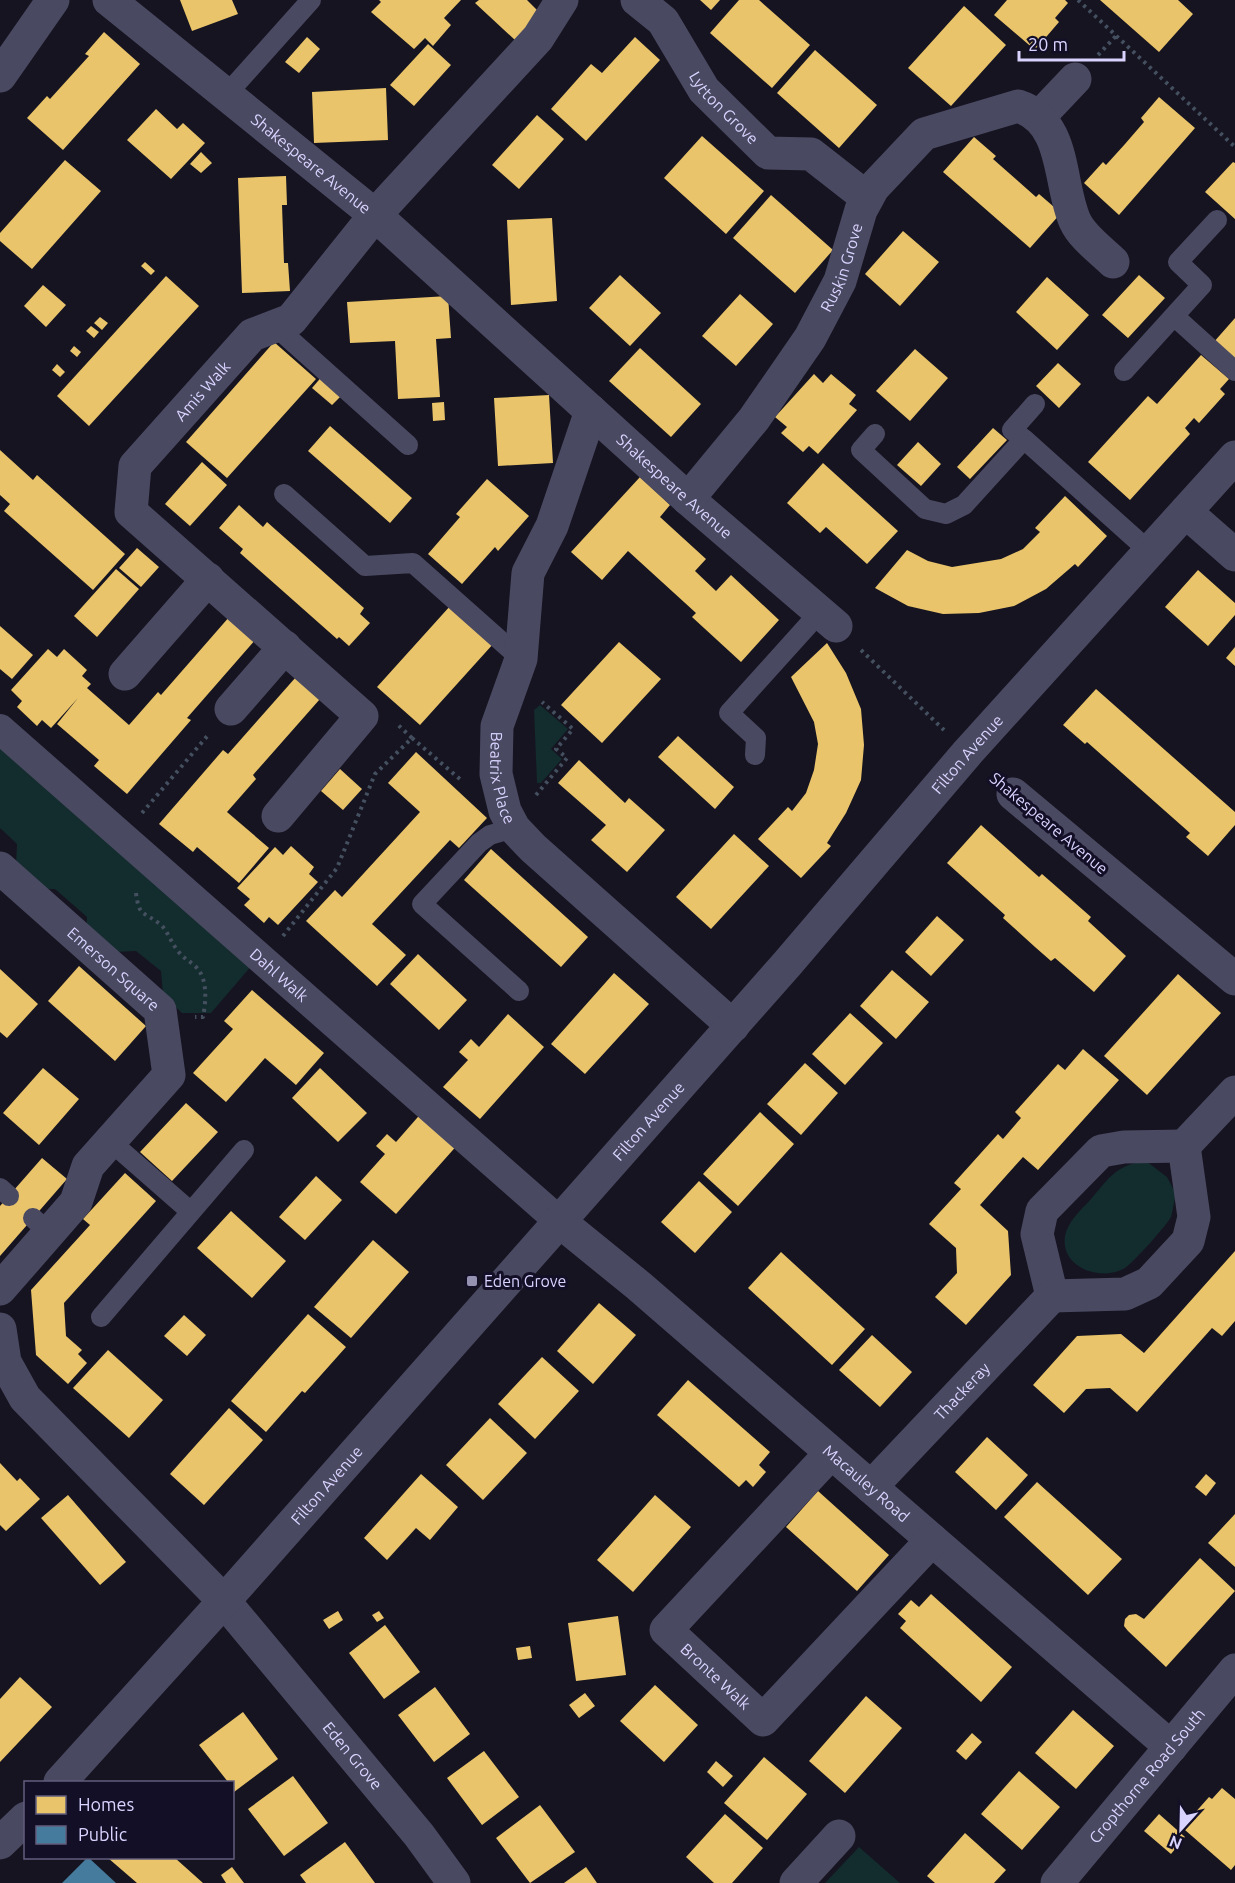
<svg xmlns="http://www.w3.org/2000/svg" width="1235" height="1883" font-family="Ubuntu,sans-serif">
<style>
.green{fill:#132c2d}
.homes{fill:#e9c46a}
.public{fill:#457b9d}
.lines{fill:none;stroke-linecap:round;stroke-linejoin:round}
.path{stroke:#44505f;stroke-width:4;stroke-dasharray:3 4.5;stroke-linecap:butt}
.service{stroke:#4a4962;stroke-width:20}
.pedestrian{stroke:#4a4962;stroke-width:30}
.minor{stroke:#4a4962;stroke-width:33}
.tertiary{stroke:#4a4962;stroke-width:33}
.poi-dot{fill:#9591b1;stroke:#130f26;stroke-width:2}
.labels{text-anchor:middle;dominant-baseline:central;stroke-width:6;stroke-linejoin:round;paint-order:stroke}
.street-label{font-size:16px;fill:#d9d4ff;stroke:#130f26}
.poi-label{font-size:16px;fill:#d9d4ff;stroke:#130f26;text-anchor:start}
</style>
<rect width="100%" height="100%" fill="#161421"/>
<path class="green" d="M540 705 568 729 551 749 562 759 541 783H537L534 710Z
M0 739 253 964 211 1013H182L163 995 161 971 136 951 114 952 87 927V917L55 889H42L16 865 17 844 0 828Z
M1146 1161 1167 1177 1176 1194C1174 1201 1173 1210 1171 1217 1167 1225 1133 1263 1125 1268 1102 1282 1060 1268 1065 1236 1068 1221 1081 1210 1091 1199 1110 1177 1116 1165 1146 1161Z
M859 1847 900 1883H825Z"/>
<path class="homes" d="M180 0H232L238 14 192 31Z
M379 0H461L444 18 451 25 433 46 425 38 414 49 371 12 381 2Z
M479 0H527L540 13 515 40 475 3Z
M700 0H720L711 10Z
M739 0H759L810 45 772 88 710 33Z
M1007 0H1065L1068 3 1055 18 1059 22 1035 50 994 15Z
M1100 0H1178L1193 14 1159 52Z
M964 6 1006 45 951 106 908 68Z
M104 32 140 64 63 150 27 118 47 96 50 99 69 78 89 56 85 54Z
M307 37 320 49 299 73 285 62Z
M635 37 660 60 586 141 551 109 591 64 602 73Z
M428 44 451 65 414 106 390 85Z
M815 50 877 105 839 148 777 93Z
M386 88 388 140 314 143 312 92Z
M1159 97 1195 128 1119 215 1084 183 1103 162 1106 165 1125 144 1144 122 1141 118Z
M156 109 177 129 183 123 205 143 171 179 127 140Z
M537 115 564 139 519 189 492 165Z
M702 136 764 191 726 234 664 178Z
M974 137 996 156 993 159 1036 197 1039 194 1061 213 1030 248 943 172Z
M201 152 212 163 201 173 190 164Z
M65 160 101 191 32 269 0 241V233Z
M1233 162 1235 163V219L1205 192Z
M286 176 287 205H282L284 263H288L290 291 242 293 238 178Z
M771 195 833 250 795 293 733 238Z
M552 218 557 301 511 305 507 220Z
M903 231 939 262 900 306 865 274Z
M145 262 155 271 151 275 141 266Z
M620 275 661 313 630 346 589 308Z
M1139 275 1165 298 1128 338 1102 315Z
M166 276 199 306 89 426 57 396Z
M1047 277 1089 315 1057 350 1016 312Z
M43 285 66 305 46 327 24 306Z
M740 294 773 324 736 366 702 336Z
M448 296 451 338 436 339 440 397 398 399 395 341 350 343 347 302Z
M100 317 108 323 102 330 94 323Z
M1235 318V362L1213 343Z
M91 326 99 332 94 338 86 331Z
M274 342 316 379 227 478 186 442Z
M74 346 81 352 77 357 70 351Z
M640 348 701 404 671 437 609 381Z
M915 349 948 378 910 421 876 391Z
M1201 355 1229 379 1220 389 1225 394 1199 423 1194 418 1185 428 1190 434 1130 500 1088 462 1148 396 1157 404Z
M1058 363 1081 384 1059 408 1036 386Z
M57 364 65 372 60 377 52 370Z
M324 374 345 392 332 405 312 388Z
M814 374 823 383 831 374 856 395 849 404 857 410 818 454 809 446 803 452 781 433 787 427 775 417Z
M549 395 553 463 498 466 494 398Z
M444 402 445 420 433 421 432 403Z
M330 426 412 498 390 523 308 451Z
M993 428 1007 440 970 479 957 467Z
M918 442 941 464 921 486 897 465Z
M0 450 33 480 37 475 125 554 93 590 4 511 10 504 0 495Z
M202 462 227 485 190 526 165 504Z
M823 463 898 531 867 564 826 527 820 533 787 503Z
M640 477 670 505 660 517 706 559 695 571 716 591 731 575 779 620 741 662 692 617 696 613 628 551 602 580 571 552Z
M487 479 529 516 498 551 495 547 462 584 428 554 460 517 456 514Z
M1065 496 1107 536 1078 567 1075 564 1046 589 1014 606 979 613 943 614 908 606 875 588 907 550 928 561 952 567 1001 559 1023 549 1040 532 1035 528Z
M239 505 263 527 267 522 364 608 360 614 370 623 349 646 339 637 337 639 240 553 243 549 219 528Z
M137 548 159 567 141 587 119 568Z
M116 569 139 589 97 637 74 616Z
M1198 570 1235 603V615L1208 646 1165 607Z
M451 605 494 643 420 725 377 687Z
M230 616 256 639 187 718 191 720 127 794 94 766 99 760 57 724 78 698 51 728 42 720 37 726 17 707 22 701 11 690 48 649 57 657 64 649 87 670 82 676 91 684 87 688 129 725 158 692 161 695Z
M0 626 33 655 12 679 0 669Z
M619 642 661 679 602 743 561 705Z
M827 643 846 673 861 709 864 745 861 780 846 813 827 843 831 846 801 878 758 839 788 807 792 811 806 793 814 770 818 744 814 722 791 677Z
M1235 647V666L1226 658Z
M296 677 320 699 253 775 256 779 227 812 269 848 239 883 197 847 193 852 159 824 223 750 228 754Z
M1096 689 1235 812V825L1208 856 1186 837 1190 833 1087 742 1085 744 1063 725Z
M678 736 734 787 715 809 658 757Z
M416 752 487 818 459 848 450 840 372 924 406 955 377 986 306 921 335 890 342 897 420 812 388 783Z
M579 760 625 803 629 798 665 830 627 872 591 840 606 825 558 783Z
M340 769 362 789 343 810 321 791Z
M981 825 1039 877 1042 874 1091 917 1088 921 1126 956 1094 992 1055 958 1051 961 1035 947 1003 918 1005 915 947 863Z
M734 834 769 866 711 929 676 897Z
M291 846 314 867 309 874 318 882 278 925 269 917 264 923 244 905 250 899 237 888 275 847 283 855Z
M491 849 588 937 561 967 464 880Z
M937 916 964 940 931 976 905 952Z
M418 954 467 1000 439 1030 390 984Z
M79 966 146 1026 115 1061 48 1001Z
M0 969 38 1004 7 1038 0 1032Z
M892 970 929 1002 896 1039 860 1006Z
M614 973 649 1004 585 1074 551 1044Z
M1178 974 1221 1013 1147 1095 1104 1056Z
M252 990 324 1053 296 1085 265 1058 226 1102 193 1073 233 1029 224 1021Z
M850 1013 883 1043 845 1085 812 1054Z
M508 1014 544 1047 480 1119 443 1087 468 1060 459 1052 471 1039 479 1047Z
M1083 1049 1119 1080 1038 1170 1023 1157 980 1205 1008 1231 1011 1275 966 1325 935 1297 957 1273 956 1248 929 1224 961 1189 954 1183 998 1134 1003 1139 1021 1118 1015 1112 1058 1064 1065 1070Z
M805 1063 838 1093 801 1135 767 1104Z
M43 1068 79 1099 39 1145 3 1113Z
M320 1068 367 1113 338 1142 292 1098Z
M186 1103 218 1132 172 1181 140 1152Z
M424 1110 460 1142 396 1214 360 1182 385 1154 376 1146 387 1134 396 1142Z
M760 1112 794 1144 738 1206 703 1174Z
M42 1158 67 1179 0 1256V1206Z
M125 1173 156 1201 64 1303 66 1336 82 1350 78 1354 87 1363 68 1384 36 1355 31 1290 90 1225 83 1219Z
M316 1176 342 1200 305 1240 279 1217Z
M699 1181 732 1212 695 1253 661 1222Z
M231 1211 286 1261 252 1298 197 1248Z
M373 1240 409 1272 351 1338 314 1307Z
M1235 1251V1321L1222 1336 1212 1328 1137 1412 1110 1388 1086 1389 1064 1413 1033 1385 1077 1336 1121 1334 1144 1353Z
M781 1252 865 1329 832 1365 748 1288Z
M599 1303 636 1335 593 1384 557 1351Z
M308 1314 346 1347 305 1393 302 1391 266 1432 231 1401Z
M184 1315 206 1335 187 1356 164 1336Z
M872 1335 912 1372 880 1407 839 1370Z
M108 1350 163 1400 129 1438 73 1388Z
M542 1357 579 1391 535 1439 498 1404Z
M688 1380 770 1452 759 1465 766 1472 753 1487 746 1480 739 1487 657 1415Z
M229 1408 263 1440 204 1505 170 1474Z
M490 1418 527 1453 483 1500 446 1465Z
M987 1437 1028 1475 996 1510 955 1472Z
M0 1463 17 1481 20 1478 40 1499 6 1531 0 1525Z
M421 1474 458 1507 430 1540 416 1528 387 1560 364 1538Z
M1206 1474 1216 1483 1206 1496 1195 1487Z
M1037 1482 1122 1559 1088 1595 1004 1517Z
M818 1491 889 1555 857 1591 786 1527Z
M68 1495 126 1562 100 1585 41 1518Z
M655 1495 691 1527 633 1592 597 1560Z
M1235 1514V1567L1208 1543Z
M1200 1558 1235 1591 1166 1667 1128 1631 1124 1626 1125 1619 1129 1615 1136 1614 1144 1619Z
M931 1594 1012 1667 981 1702 900 1628 906 1621 898 1614 911 1600 919 1607Z
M338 1611 343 1620 329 1629 323 1620Z
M379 1611 384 1618 377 1622 372 1615Z
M618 1616 626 1675 576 1681 568 1623Z
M385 1625 420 1672 384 1699 349 1653Z
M530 1646 532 1658 518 1660 516 1648Z
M20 1677 52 1707 0 1762V1699Z
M655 1685 698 1725 664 1762 620 1721Z
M435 1687 470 1734 434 1762 398 1715Z
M585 1693 595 1706 579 1718 569 1705Z
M866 1696 902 1728 845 1793 809 1761Z
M1073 1710 1114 1746 1076 1789 1035 1753Z
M243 1712 278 1759 234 1792 232 1782H228L199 1745Z
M972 1733 982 1742 966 1760 956 1751Z
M484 1751 519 1797 482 1825 447 1778Z
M764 1757 807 1794 767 1840 724 1803Z
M716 1761 733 1776 723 1787 707 1772Z
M1019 1771 1060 1807 1022 1850 981 1814Z
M293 1776 328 1823 284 1856 248 1809Z
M1222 1788 1235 1799V1865L1231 1870 1185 1830 1196 1818 1193 1815 1209 1797 1212 1799Z
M540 1805 575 1852 530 1883 496 1838Z
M725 1814 763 1848 732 1883H714L686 1857Z
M1159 1814 1185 1837 1171 1854 1144 1831Z
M965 1833 1006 1870 994 1883H935L927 1876Z
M345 1842 375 1883H306L300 1875Z
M108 1858H175L203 1883H137Z
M232 1867 244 1883H226L221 1875Z
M586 1867 597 1883H564Z"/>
<path class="public" d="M87 1858H89L116 1883H62Z"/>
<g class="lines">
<path class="path" d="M1078 0 1235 147
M1098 55 1116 36
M861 650 944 730
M412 738 461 780
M536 795 567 758 556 749 573 729 542 702
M142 813 209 734
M136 893C139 917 143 911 160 924 168 931 171 943 178 951 183 958 190 961 196 967 208 979 206 1001 203 1017H195
M283 936 337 868 375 774 412 738 396 723"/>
<path class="service" d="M226 95 311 0
M1174 316 1235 371
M275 326 408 445
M1124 371 1202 285 1178 262 1217 220
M875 434 861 450 925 509 946 514 964 505 1024 439 1150 552
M1024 439 1012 430 1035 404
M284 494 365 566 413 563 521 659
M755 755 756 738 729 713 820 612
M514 828 490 835 479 843 422 904 519 991
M110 1141 191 1212
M0 1188 9 1196
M33 1218 49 1233
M101 1317 244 1150"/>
<path class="pedestrian" id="s1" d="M0 729 559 1221"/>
<g class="minor">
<path id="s2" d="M109 0 375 215 688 499 836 626"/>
<path id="s3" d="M637 0 663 21 704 90 768 153 811 154 866 197"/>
<path d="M0 76 53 0"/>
<path d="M1039 117 1075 79"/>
<path id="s4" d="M591 411 552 526 528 573 521 659 497 726 496 774 505 811 514 828 533 848 733 1026"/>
<path id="s5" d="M688 499 754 419 810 338 840 281 861 210 873 188 924 134 1018 106C1067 122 1058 183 1075 221 1082 237 1101 250 1113 262"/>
<path d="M1186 512 1235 555"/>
<path d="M125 674 208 579"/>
<path d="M231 709 285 647"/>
<path d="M1013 794 1235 979"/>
<path id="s6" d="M278 816 362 716 131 512 135 466 252 335 291 320 375 215 538 38 562 0"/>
<path id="s7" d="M0 868 160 1010 169 1075 88 1166 76 1202 0 1289"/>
<path d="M1184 1146 1194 1217 1188 1241 1149 1283 1125 1294 1052 1296 1037 1234 1042 1211 1101 1151 1124 1147Z"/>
<path d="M1184 1146 1235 1092"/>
<path id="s8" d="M559 1221 639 1286 1171 1747"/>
<path id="s9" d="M0 1329 5 1362 25 1398 224 1601 419 1835 454 1883"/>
<path id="s10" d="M831 1453 666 1630 763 1720 932 1540"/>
<path id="s11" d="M871 1487 1052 1296"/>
<path d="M796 1883 839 1836"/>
<path id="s12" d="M1057 1883 1235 1670"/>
</g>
<g class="tertiary">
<path id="s13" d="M60 1782 224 1601 787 964 968 752 1235 457"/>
<path d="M0 1843 26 1818"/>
</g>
</g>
<rect class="poi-dot" x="466" y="1275" width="12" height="12" rx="3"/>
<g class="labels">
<g class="street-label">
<text stroke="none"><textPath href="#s3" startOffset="140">Lytton Grove</textPath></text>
<text stroke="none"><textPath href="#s2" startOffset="260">Shakespeare Avenue</textPath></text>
<text stroke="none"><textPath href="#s5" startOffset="280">Ruskin Grove</textPath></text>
<text stroke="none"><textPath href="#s6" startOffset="586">Amis Walk</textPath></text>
<text stroke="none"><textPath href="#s2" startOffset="746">Shakespeare Avenue</textPath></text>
<text stroke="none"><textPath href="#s13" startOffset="1371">Filton Avenue</textPath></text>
<text stroke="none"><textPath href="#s4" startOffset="384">Beatrix Place</textPath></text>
<text transform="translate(1049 823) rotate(40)">Shakespeare Avenue</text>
<text stroke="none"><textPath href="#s7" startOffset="152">Emerson Square</textPath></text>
<text stroke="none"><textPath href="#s1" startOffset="372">Dahl Walk</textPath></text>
<text stroke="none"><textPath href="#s13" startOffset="885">Filton Avenue</textPath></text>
<text stroke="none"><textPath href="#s11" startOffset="132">Thackeray</textPath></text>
<text stroke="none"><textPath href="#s8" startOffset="404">Macauley Road</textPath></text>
<text stroke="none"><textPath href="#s13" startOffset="399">Filton Avenue</textPath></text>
<text stroke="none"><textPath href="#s10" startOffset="310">Bronte Walk</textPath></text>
<text stroke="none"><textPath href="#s9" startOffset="560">Eden Grove</textPath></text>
<text stroke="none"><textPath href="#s12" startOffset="140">Cropthorne Road South</textPath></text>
</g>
<g class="poi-label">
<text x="484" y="1281">Eden Grove</text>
</g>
</g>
<rect x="24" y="1781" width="210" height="78" fill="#130f26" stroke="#625e7d" stroke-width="1.5"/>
<rect x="36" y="1796" width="30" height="18" fill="#e9c46a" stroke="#625e7d" stroke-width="1.5"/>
<text x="78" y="1811" font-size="18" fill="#d9d4ff">Homes</text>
<rect x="36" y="1826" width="30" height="18" fill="#457b9d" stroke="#625e7d" stroke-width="1.5"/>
<text x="78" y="1841" font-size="18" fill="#d9d4ff">Public</text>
<g transform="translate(1181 1829) rotate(202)" stroke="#130f26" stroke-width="4.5" paint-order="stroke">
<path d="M0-4.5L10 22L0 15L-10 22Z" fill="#d9d4ff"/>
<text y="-9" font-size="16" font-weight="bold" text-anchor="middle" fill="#d9d4ff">N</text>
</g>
<path d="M1019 51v9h105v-9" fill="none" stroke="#d9d4ff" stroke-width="3"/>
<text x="1028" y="51" font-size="18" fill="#d9d4ff" stroke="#130f26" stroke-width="4.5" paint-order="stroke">20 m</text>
</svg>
